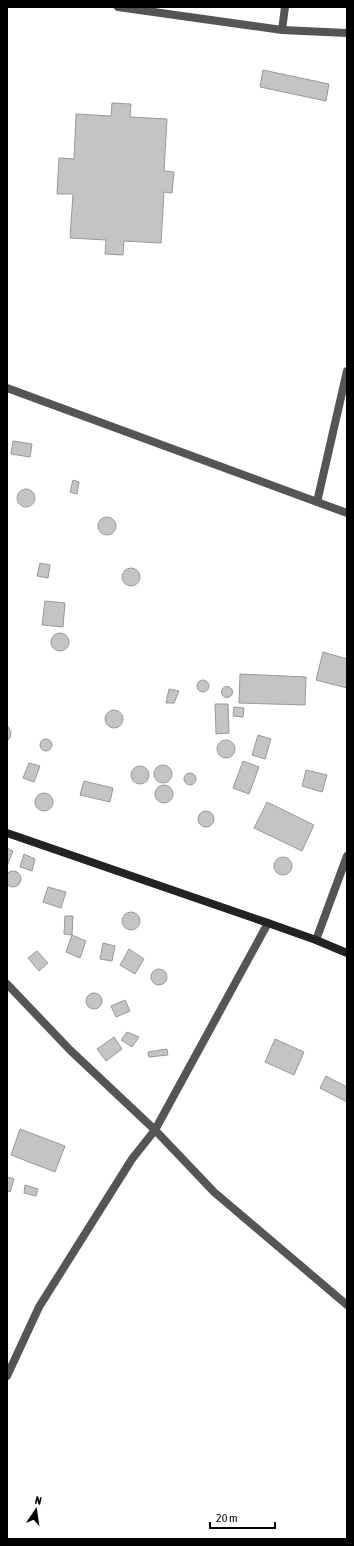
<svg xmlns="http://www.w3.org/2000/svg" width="354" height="1546" font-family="'Asap Condensed',sans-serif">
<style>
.building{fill:#c4c4c4;stroke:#999}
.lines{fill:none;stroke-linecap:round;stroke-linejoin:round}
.minor{stroke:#555;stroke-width:8}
.secondary{stroke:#222;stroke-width:8}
</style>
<rect width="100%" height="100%" fill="#fff"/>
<path class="building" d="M263 70 329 84 326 101 260 87Z
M112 103 131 104 130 117 167 119 164 171 174 172 172 193 164 192 161 243 124 241 123 255 105 254 106 240 70 238 73 194H57L59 158 74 159 76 114 111 116Z
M13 441 32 444 30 457 11 454Z
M73 480 79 482 77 494 70 492Z
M17 498a9 9 0 1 1 18 0a9 9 0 1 1-18 0Z
M98 526a9 9 0 1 1 18 0a9 9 0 1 1-18 0Z
M40 563 50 565 48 578 37 576Z
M122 577a9 9 0 1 1 18 0a9 9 0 1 1-18 0Z
M45 601 65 603 63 627 42 625Z
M51 642a9 9 0 1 1 18 0a9 9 0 1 1-18 0Z
M323 652 347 659V688L316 680Z
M240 674 306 677 305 705 239 703Z
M197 686a6 6 0 1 1 12 0a6 6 0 1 1-12 0Z
M221.5 692a5.5 5.5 0 1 1 11 0a5.5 5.5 0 1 1-11 0Z
M169 689 179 691 174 703H166Z
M215 704H228L229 733 216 734Z
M234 707 244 708 243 717 233 716Z
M105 719a9 9 0 1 1 18 0a9 9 0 1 1-18 0Z
M7 725 11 732 10 738 7 741Z
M258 735 271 739 265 759 252 755Z
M40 745a6 6 0 1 1 12 0a6 6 0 1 1-12 0Z
M217 749a9 9 0 1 1 18 0a9 9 0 1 1-18 0Z
M243 761 259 767 249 794 233 788Z
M29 763 40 766 34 782 23 778Z
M154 774a9 9 0 1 1 18 0a9 9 0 1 1-18 0Z
M131 775a9 9 0 1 1 18 0a9 9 0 1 1-18 0Z
M306 770 327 775 322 792 302 786Z
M184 779a6 6 0 1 1 12 0a6 6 0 1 1-12 0Z
M84 781 113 788 110 802 80 795Z
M155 794a9 9 0 1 1 18 0a9 9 0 1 1-18 0Z
M35 802a9 9 0 1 1 18 0a9 9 0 1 1-18 0Z
M267 802 314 825 302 851 254 828Z
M198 819a8 8 0 1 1 16 0a8 8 0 1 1-16 0Z
M7 848 13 851 7 866Z
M24 854 35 859 32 871 20 867Z
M274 866a9 9 0 1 1 18 0a9 9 0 1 1-18 0Z
M5 879a8 8 0 1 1 16 0a8 8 0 1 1-16 0Z
M48 887 66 892 61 908 43 902Z
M122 921a9 9 0 1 1 18 0a9 9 0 1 1-18 0Z
M65 916H73L72 935 64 934Z
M72 935 86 941 80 958 66 952Z
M103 943 115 946 112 961 100 959Z
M129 949 144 959 135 974 120 965Z
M37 951 48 963 39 971 28 958Z
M151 977a8 8 0 1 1 16 0a8 8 0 1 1-16 0Z
M86 1001a8 8 0 1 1 16 0a8 8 0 1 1-16 0Z
M125 1000 130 1011 116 1017 111 1006Z
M127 1032 139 1037 132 1047 121 1040Z
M114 1037 122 1049 106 1061 97 1049Z
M275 1039 304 1052 294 1075 265 1062Z
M167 1049 168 1055 149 1057 148 1052Z
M326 1076 347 1087V1102L320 1088Z
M20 1129 65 1146 55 1172 11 1155Z
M7 1177 14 1179 10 1192 7 1191Z
M25 1185 38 1189 36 1196 24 1193Z"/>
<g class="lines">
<path class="minor" d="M118 7 282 30 347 33
M282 30 285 7
M7 388 347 513
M317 502 347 371
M316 940 347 856
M7 984 70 1050 155 1130 214 1192 347 1305
M7 1376 39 1307 132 1159 155 1130 268 923"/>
<path class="secondary" d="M7 833 268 923 316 940 347 953"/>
</g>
<rect width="354" height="1546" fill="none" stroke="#000000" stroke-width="16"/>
<g transform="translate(36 1510) rotate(13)" stroke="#ffffff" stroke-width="3" paint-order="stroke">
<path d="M0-3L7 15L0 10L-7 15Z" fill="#000000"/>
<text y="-6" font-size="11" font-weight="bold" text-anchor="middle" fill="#000000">N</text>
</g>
<path d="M210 1522v6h65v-6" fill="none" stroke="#000000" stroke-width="2"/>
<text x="216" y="1522" font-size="12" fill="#000000" stroke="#ffffff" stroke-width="3" paint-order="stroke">20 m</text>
</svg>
